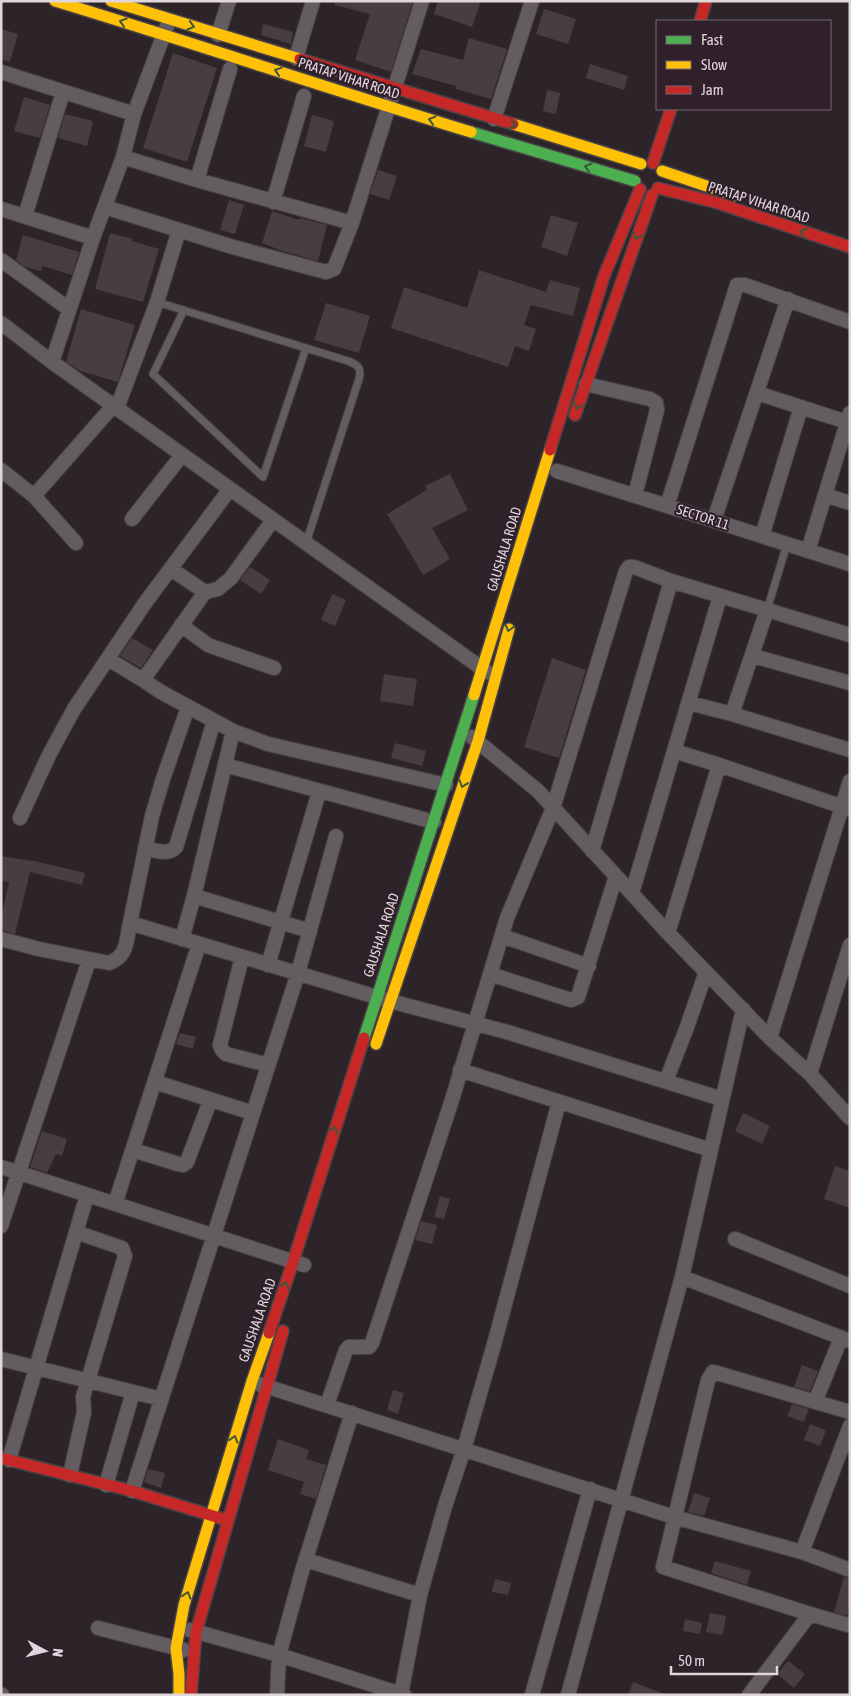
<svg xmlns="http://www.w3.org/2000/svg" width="851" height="1696" font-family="'Asap Condensed',sans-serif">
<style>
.building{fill:#483d40}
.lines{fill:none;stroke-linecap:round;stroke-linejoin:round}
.lane-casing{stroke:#494246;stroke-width:9}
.street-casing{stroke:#494246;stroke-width:16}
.fast-casing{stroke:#494246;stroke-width:14}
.slow-casing{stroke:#494246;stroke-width:14}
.jam-casing{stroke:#494246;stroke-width:14}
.lane{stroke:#635c60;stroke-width:7}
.street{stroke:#635c60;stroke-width:14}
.fast{stroke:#4caf50;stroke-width:11}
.slow{stroke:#ffc107;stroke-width:11}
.jam{stroke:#c62828;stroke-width:11}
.oneway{stroke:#3b5939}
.labels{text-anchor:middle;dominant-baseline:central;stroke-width:4.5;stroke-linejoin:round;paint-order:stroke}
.street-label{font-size:14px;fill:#e1d6dc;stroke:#30202a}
</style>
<rect width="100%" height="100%" fill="#2c2429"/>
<path class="building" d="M335 1H413L391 72 355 60 370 14 335 5Z
M438 1H481L472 27 434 14Z
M544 9 576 19 568 44 536 34Z
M263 24 293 32 291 44 261 35Z
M1 29 18 34 10 62 1 59Z
M469 38 507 49 491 99 456 89V86L412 74 421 49 463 60Z
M173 53 217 68 187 162 143 148Z
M590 64 628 76 624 90 586 78Z
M547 90 560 93 556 114 543 111Z
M24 97 50 105 40 138 14 131Z
M65 114 93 121 87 146 58 138Z
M312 115 334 121 326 152 304 146Z
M378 170 397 176 389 200 370 194Z
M229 200 244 205 235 234 220 230Z
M272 211 299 220 300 218 327 225 318 261 282 251 262 243Z
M551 215 578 223 567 256 541 247Z
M110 233 133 239 132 241 159 249 143 302 95 289Z
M23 235 79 252 72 275 43 266 41 271 25 267 16 260Z
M479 270 546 292 550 280 580 288 573 316 531 305 524 325 536 329 529 351 515 346 508 367 391 328 404 287 467 308Z
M326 303 370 316 359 353 314 340Z
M81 309 135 325 118 382 80 371 66 362Z
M450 474 468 510 432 528 450 559 423 575 387 514 427 490 425 486Z
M250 567 270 580 261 594 240 580Z
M332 594 346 600 335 626 321 620Z
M132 638 153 650 141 668 120 656Z
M552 658 586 670 559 758 524 747Z
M384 674 417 679 413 706 380 701Z
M395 743 426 751 422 766 391 758Z
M1 856 39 862 85 873 82 885 30 872 15 934 1 930V917L9 882 1 881Z
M180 1033 196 1037 193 1049 176 1044Z
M743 1113 770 1126 762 1144 735 1131Z
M42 1131 67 1139 62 1156 56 1154 47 1173 30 1167Z
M835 1166 850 1171V1208L824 1199Z
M440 1196 450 1199 444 1219 434 1217Z
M421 1221 437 1225 432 1244 415 1240Z
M802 1365 818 1371 810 1391 794 1387Z
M393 1390 404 1393 398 1414 387 1410Z
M792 1404 809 1409 804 1422 787 1416Z
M810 1424 826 1430 820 1446 804 1440Z
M278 1439 309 1450 306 1459 326 1465 316 1499 300 1494 304 1482 268 1470Z
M148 1469 165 1473 161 1488 144 1482Z
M694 1493 710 1498 704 1516 688 1512Z
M715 1561 751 1571 747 1585 711 1573Z
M844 1577 850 1579V1606L847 1616 834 1612Z
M495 1579 511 1583 508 1595 492 1592Z
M710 1613 726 1616 723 1635 706 1632Z
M685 1619 702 1623 700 1634 683 1631Z
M788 1661 805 1674 794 1688 777 1674Z
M633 1682 664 1694V1695H628Z"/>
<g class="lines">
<g class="lane-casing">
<path id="lane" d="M157 302 348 361C358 365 362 368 359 379L306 543
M184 310 153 374 263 477 306 348
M767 610 787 544"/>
</g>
<g class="street-casing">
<path id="street" d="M218 35 229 1
M296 58 313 1
M1 72 134 114
M494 119 532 1
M123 157 197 180 352 223
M197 180 230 69
M273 202 304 96
M105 207 233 247 326 272 334 269 352 223 422 1
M1 209 93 238
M25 216 63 92
M1 260 69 309
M1 323 52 362 93 238 123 157 134 114 167 26
M52 362 487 672
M586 384 650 399 656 403 657 410 635 495
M757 393 847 422
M117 408 157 302 179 230
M1 470 34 496 76 543
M557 471 850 564
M825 495 850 503
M34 496 113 406
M667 506 737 285H745L850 322
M715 517 788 299
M132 519 182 455
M273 520 231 578 218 589 205 592 143 680 161 692 233 731 268 744 446 785
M762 536 801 407
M808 551 850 413
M171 569 205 592
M181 625 208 645 274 668
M753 656 850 683
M108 659 143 680
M689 703 732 714 850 750
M732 714 767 610
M472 737 538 791 668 933 770 1038 810 1074 850 1118
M674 751 719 765 849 809
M225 765 434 822
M20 818 49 755 74 709 145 603 230 489
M145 848C155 850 168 856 176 847L214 721
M592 851 671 581
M632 893 720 596
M194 896 310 931
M130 923 152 816 163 779 188 707
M668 933 719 765
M502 936 589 966
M1 939 39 949 109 963C128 956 126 941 130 923L390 1001 507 1032 722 1099
M182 939 194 896 233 731
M242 957 220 1045 222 1050 226 1054 268 1065
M268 965 319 792
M490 974 571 1000 578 997 616 876
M770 1038 850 781
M460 1070 711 1150
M810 1074 850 945
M666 1081 687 1027 706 972
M155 1082 253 1113
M133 1150 178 1164 183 1165 187 1162 210 1101
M1 1167 304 1265
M115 1204 199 944
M1 1226 89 960
M735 1239 850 1286
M682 1277 850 1341
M1 1359 161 1399
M259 1384 674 1517 802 1552 850 1570
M815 1402 841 1338
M327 1405 346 1350 349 1347H369L372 1343 451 1103 507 918 553 808 626 571 629 567H634L671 581 850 635
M9 1460 87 1195
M70 1475 84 1412 83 1397 125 1256 122 1248 76 1232
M106 1485 133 1392
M132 1491 298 973 336 836
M802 1552 850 1426
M306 1560 420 1595
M810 1614 848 1625
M98 1628 184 1650
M190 1630 279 1655 404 1695
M401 1694 420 1595 445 1506 464 1449 495 1341 559 1102
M1 1695H2
M277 1695 279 1655 302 1571 352 1413
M532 1695 590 1489
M568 1695 682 1277 743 1009
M749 1695 810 1614 663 1567 708 1380 713 1372 717 1373 850 1412"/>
</g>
<g class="fast-casing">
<path id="fast" d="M471 132 635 181
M364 1038 474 695"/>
</g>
<g class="slow-casing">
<path id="slow" d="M55 1C194 43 332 90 471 132
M111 1 300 59
M513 124 641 164
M662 171 736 196
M474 695 550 450
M376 1044 478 741 509 629
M179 1695V1674L176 1648 184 1605 252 1381 269 1333"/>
</g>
<g class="jam-casing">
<path id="jam" d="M700 21 706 1
M300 59 513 124
M653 163 671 109
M658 188 718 203 850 247
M575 415 652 195
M550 450 604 276 640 189
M269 1333 293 1262 364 1038
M1 1458 132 1491 223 1519
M191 1695 196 1632 283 1331"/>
</g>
<use href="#lane" class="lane"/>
<use href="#street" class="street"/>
<use href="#fast" class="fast"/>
<use href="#slow" class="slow"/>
<use href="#jam" class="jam"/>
</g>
<defs><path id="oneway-chevron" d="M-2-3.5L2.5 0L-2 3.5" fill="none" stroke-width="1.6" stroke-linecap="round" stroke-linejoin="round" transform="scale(1.25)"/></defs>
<g class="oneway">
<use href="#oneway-chevron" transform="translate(123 22) rotate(-163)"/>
<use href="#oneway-chevron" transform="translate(191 26) rotate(17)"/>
<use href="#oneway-chevron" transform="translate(278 71) rotate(-162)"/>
<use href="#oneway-chevron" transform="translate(432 120) rotate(-163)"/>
<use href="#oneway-chevron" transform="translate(513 125) rotate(17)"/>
<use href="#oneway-chevron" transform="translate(588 167) rotate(-163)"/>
<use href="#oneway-chevron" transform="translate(803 232) rotate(-162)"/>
<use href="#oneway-chevron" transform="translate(637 236) rotate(109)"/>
<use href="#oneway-chevron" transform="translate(578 406) rotate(109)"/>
<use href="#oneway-chevron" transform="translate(509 628) rotate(105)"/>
<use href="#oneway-chevron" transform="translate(463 784) rotate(109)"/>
<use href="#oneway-chevron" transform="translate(334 1130) rotate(-72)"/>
<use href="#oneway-chevron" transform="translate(285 1285) rotate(-71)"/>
<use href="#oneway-chevron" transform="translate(234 1439) rotate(-73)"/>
<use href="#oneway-chevron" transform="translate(187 1595) rotate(-73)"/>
</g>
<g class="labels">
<g class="street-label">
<text transform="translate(349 78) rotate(18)">PRATAP VIHAR ROAD</text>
<text transform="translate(759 202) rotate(18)">PRATAP VIHAR ROAD</text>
<text transform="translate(703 517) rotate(18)">SECTOR 11</text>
<text transform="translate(504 549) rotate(-73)">GAUSHALA ROAD</text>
<text transform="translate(381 935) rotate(-72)">GAUSHALA ROAD</text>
<text transform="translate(257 1320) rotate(-71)">GAUSHALA ROAD</text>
</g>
</g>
<rect width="851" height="1696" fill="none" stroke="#e1d6dc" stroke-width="5"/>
<rect x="656" y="20" width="175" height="90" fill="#30202a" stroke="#776971"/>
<rect x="666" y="36" width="25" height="8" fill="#4caf50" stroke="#776971"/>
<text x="701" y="45" font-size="15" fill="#e1d6dc">Fast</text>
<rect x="666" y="61" width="25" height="8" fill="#ffc107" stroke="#776971"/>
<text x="701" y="70" font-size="15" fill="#e1d6dc">Slow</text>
<rect x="666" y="86" width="25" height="8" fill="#c62828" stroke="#776971"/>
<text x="701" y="95" font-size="15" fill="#e1d6dc">Jam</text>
<g transform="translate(45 1651) rotate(97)" stroke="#30202a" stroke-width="4" paint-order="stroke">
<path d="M0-4L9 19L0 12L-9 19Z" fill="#e1d6dc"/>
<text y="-8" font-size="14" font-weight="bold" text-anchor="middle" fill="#e1d6dc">N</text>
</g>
<path d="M671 1666v8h106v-8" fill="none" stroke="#e1d6dc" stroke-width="2.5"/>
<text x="678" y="1666" font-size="15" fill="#e1d6dc" stroke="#30202a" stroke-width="4" paint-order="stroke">50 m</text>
</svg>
